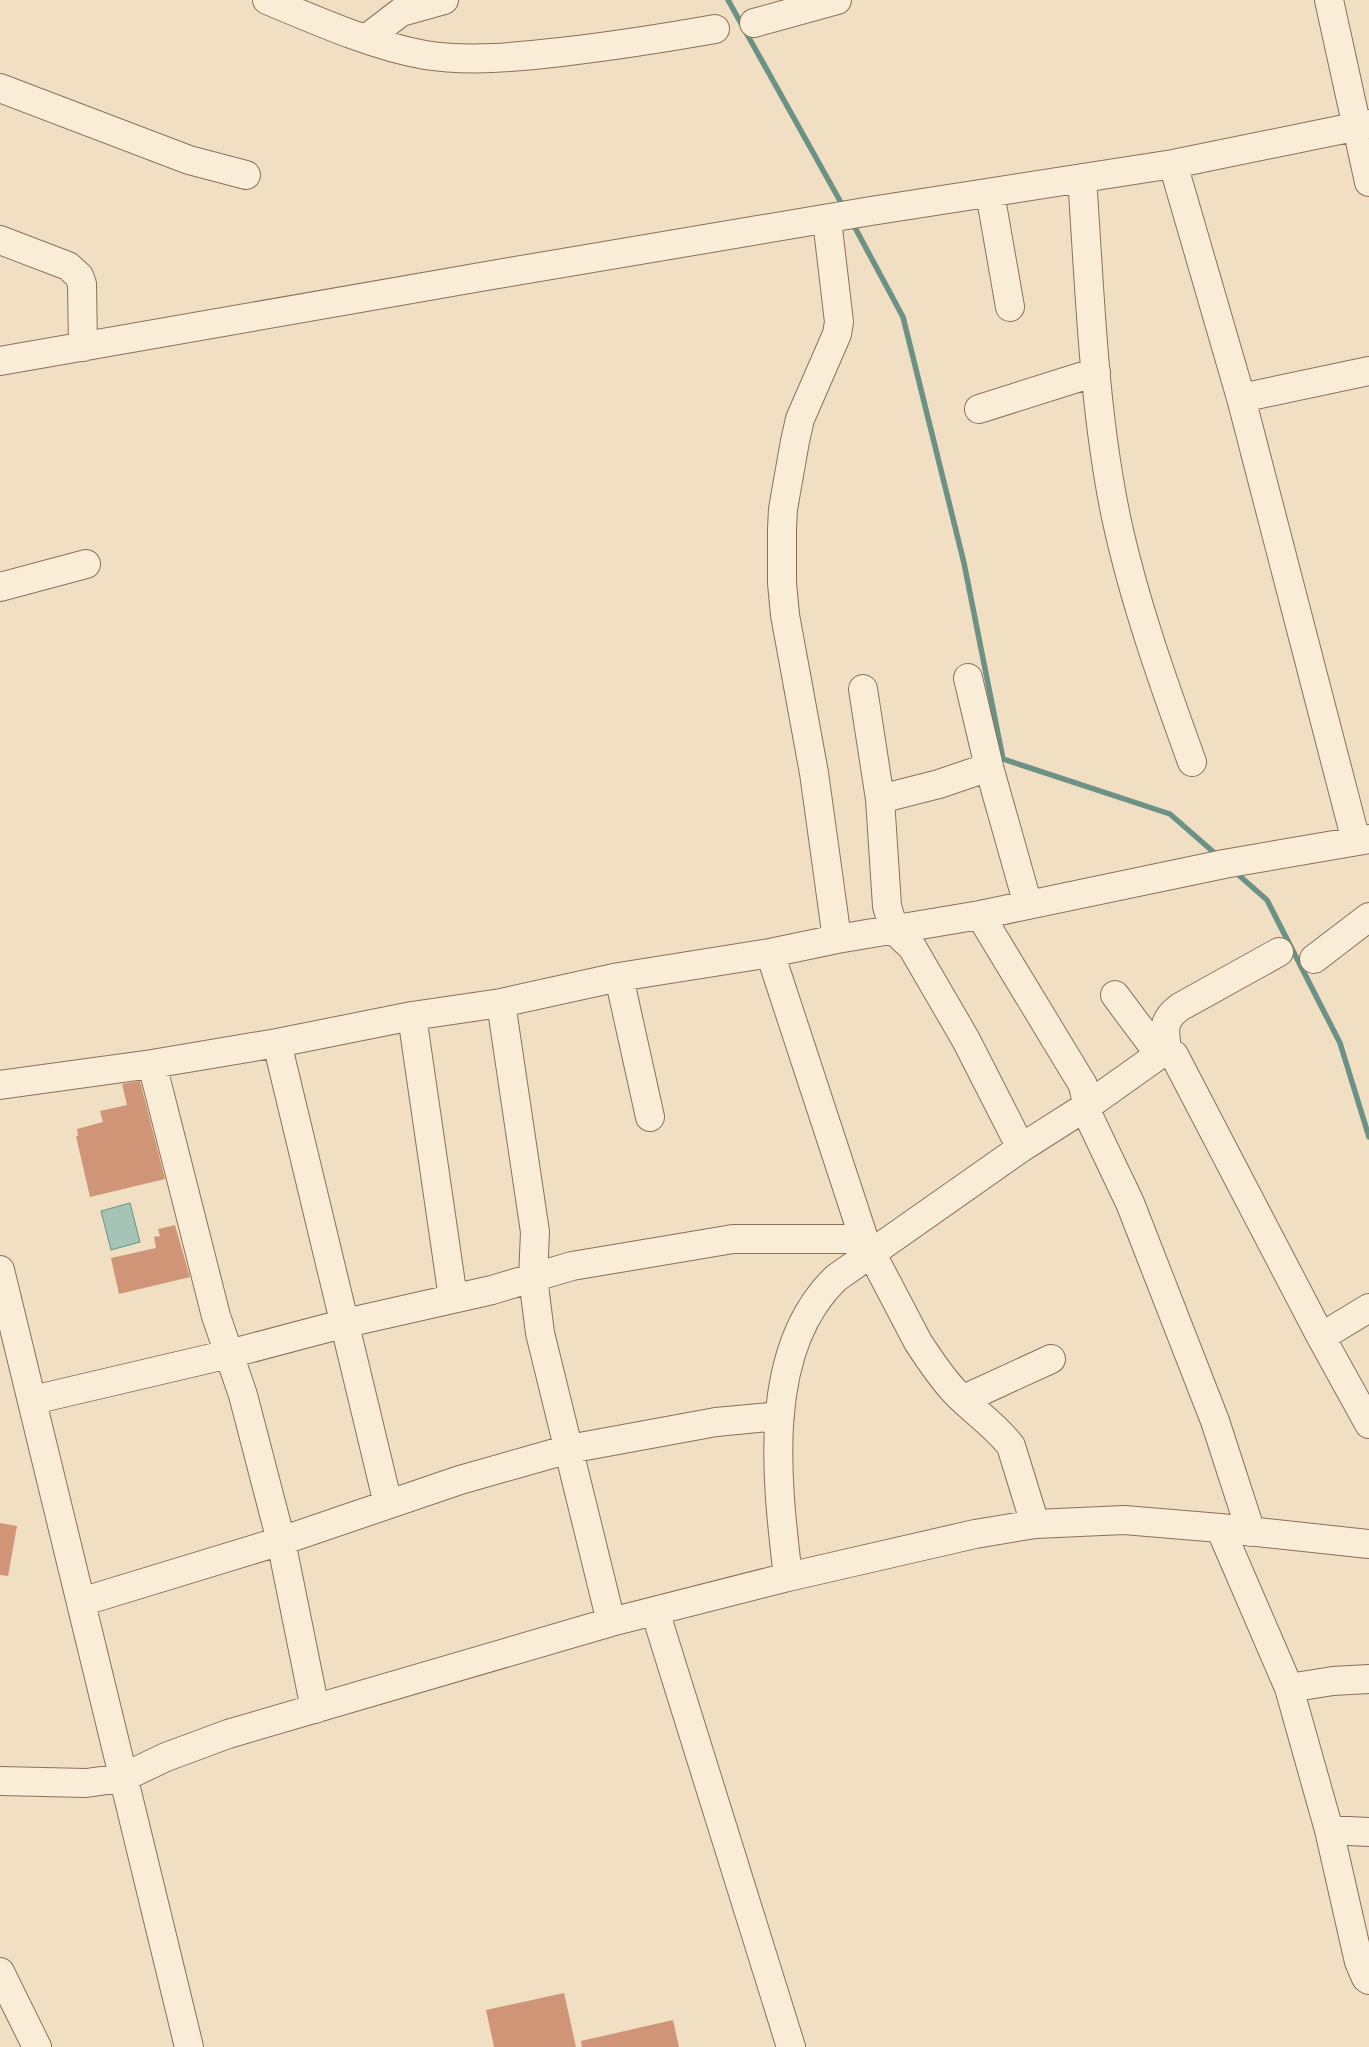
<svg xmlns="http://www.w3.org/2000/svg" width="1369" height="2047" font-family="Spectral,serif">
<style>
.water{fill:#a6c3b8;stroke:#6c9285}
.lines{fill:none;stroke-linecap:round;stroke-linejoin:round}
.stream{stroke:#6c9285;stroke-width:5.5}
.building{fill:#d09577}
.minor-casing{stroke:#8c7059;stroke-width:30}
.minor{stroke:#faedd7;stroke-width:28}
</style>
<rect width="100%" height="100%" fill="#f0dfc3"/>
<path class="water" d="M130 1203 140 1242 111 1250 101 1211Z"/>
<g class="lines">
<path class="stream" d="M728 0 844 208
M852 222 903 317 964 563 1003 759 1170 814 1218 856
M1234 871 1267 900 1340 1043 1369 1137"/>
</g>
<path class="building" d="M140 1081 165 1179 90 1197 76 1136H78L77 1129 103 1122 100 1111 127 1105 122 1084Z
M175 1225 190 1277 119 1294 111 1258 156 1248 154 1237 160 1236 158 1229Z
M0 1523 17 1526 8 1576 0 1575Z
M564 1993 576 2047H494L486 2010Z
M673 2020 679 2047H582L581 2041Z"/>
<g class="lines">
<g class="minor-casing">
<path id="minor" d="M267 0C315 20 373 46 425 55 470 62 516 57 561 52 613 46 664 38 715 29
M1329 0 1369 182
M754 23 837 0
M367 38 401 12 444 0
M0 88 189 160 246 175
M1173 164 1241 398 1356 841
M1082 178C1090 291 1093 406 1116 517 1134 601 1163 682 1192 762
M990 193 1010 307
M827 220 839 322 837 334 800 419 795 441 783 509 782 529V583L785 615 814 773 837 939
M0 240 68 266 79 276 82 284 83 347
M0 361 492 275 871 211 1173 164 1369 124
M1241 398 1369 371
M979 409 1096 372
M0 587 86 564
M968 678 989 767 1028 905
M863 689 880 799 887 906 894 930 912 947 966 1040 1021 1148
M880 799 939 784 989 767
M980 915 1083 1085 1090 1119 1130 1203 1215 1421 1251 1532
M770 953 864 1239 918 1342C929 1359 941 1377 955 1392 973 1411 995 1425 1011 1446L1035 1524
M1314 959 1369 917
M619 977 650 1117
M1115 995 1159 1054
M501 1003 535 1232 533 1278 540 1333 611 1622
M412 1016 453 1298
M277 1043 388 1504
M1167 1051C1165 1030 1161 1021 1180 1007L1279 952
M152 1064 216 1316 243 1395 281 1541 315 1709
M0 1085 152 1064 277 1043 412 1016 501 1003 619 977 770 953 837 939 980 915 1224 864 1369 839
M0 1270 189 2047
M1321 1337 1369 1308
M964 1399 1051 1359
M33 1400 229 1354 346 1323 492 1290 572 1266 733 1239H864
M1220 1528 1289 1688 1329 1830 1359 1962 1366 1978 1369 1980
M788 1577C777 1483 760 1351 836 1278L1021 1148 1087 1106 1163 1052 1167 1051 1174 1055 1321 1337 1369 1424
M81 1602 281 1541 460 1480 569 1449 716 1422 780 1416
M655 1611 791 2047
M1289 1688 1333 1681 1369 1679
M0 1781 86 1783 122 1778 166 1757 228 1734 611 1622 788 1577 975 1534 1035 1524 1124 1520 1220 1528 1369 1544
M1329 1830 1369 1832
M0 1972 37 2047"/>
</g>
<use href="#minor" class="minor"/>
</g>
</svg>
